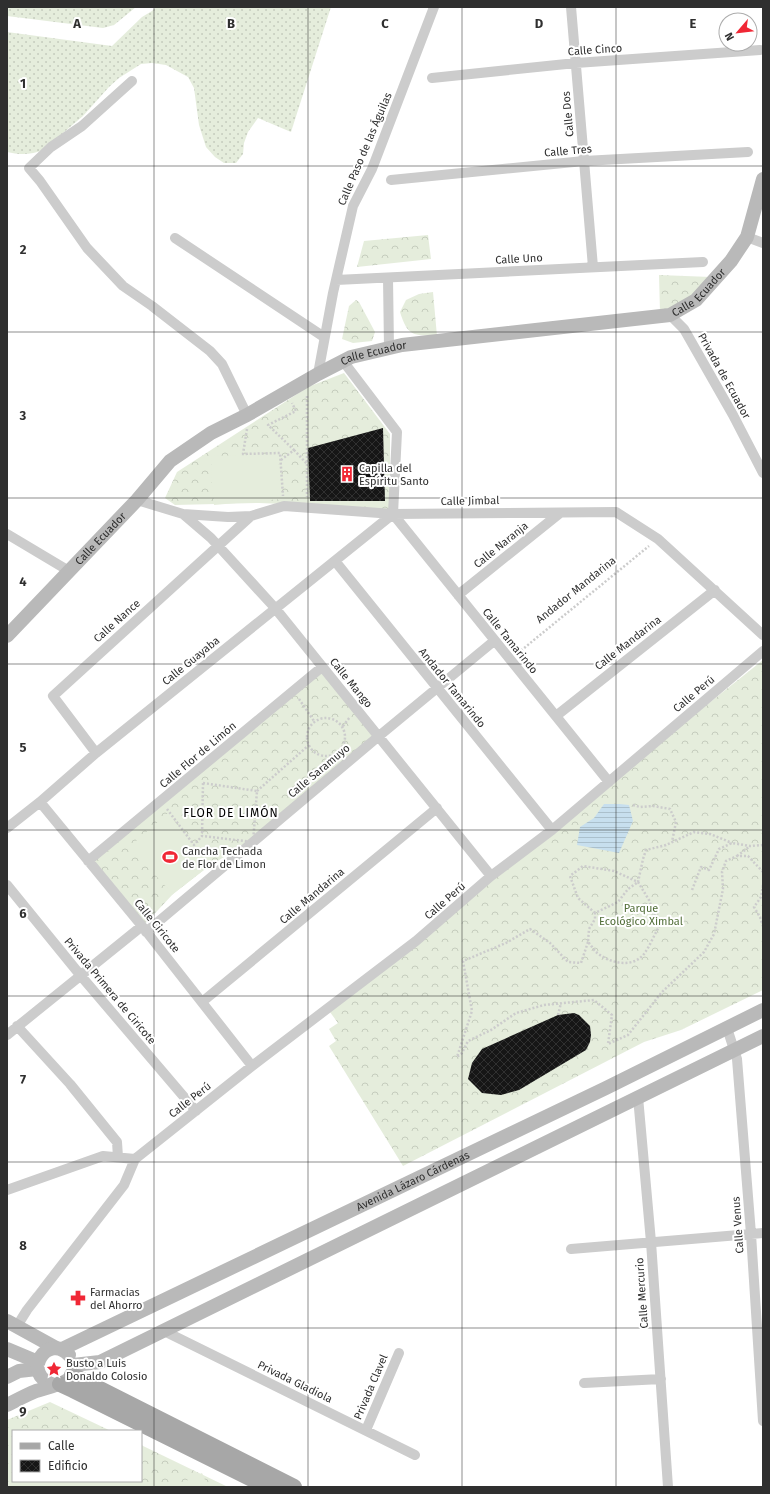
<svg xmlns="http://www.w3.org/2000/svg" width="770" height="1494" font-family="'Fira Sans',sans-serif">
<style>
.grass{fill:url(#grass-dots)}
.forest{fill:url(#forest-crowns)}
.garden{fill:#e5eddc}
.water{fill:url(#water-rules)}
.building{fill:url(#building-cross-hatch)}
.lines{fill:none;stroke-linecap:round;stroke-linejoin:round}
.path{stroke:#ccc;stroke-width:2.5;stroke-dasharray:2 2;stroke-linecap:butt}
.street{stroke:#ccc;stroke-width:10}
.secondary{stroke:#b9b9b9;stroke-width:14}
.primary{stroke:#a7a7a7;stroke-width:16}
.grid{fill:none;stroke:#2f2f2f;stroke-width:1;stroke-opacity:0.55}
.labels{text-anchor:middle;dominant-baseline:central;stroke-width:4;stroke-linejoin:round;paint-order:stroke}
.street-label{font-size:11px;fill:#2f2f2f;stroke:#fff}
.poi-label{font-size:11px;fill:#2f2f2f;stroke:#fff;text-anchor:start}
.park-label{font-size:11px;fill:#526e39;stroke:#fff}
.neighbourhood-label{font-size:12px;letter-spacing:1px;fill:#000;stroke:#fff}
.grid-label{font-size:13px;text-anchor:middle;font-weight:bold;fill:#2f2f2f;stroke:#fff;stroke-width:4;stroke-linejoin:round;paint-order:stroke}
</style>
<defs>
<pattern id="grass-dots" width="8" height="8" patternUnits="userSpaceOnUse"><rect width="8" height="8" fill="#e5eddc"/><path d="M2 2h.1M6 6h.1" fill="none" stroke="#c5ccbd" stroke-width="1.8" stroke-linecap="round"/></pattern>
<pattern id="forest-crowns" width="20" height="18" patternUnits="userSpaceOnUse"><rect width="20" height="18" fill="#e5eddc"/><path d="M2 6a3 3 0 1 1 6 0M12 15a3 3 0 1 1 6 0" fill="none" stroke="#c5ccbd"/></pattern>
<pattern id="water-rules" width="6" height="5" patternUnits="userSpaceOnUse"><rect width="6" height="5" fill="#c7dfee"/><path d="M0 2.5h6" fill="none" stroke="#abc0cc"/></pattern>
<pattern id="building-cross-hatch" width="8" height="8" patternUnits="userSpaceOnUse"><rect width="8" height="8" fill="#161616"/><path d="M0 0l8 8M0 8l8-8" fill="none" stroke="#303030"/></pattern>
</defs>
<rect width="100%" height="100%" fill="#fff"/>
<path class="grass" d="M7 7H136L114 25 103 28 7 16Z
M156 7H331L291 132 258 118 248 132 244 143 243 154 236 163H224L215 157 206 147 199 125 194 88 188 77 166 65 152 63 141 64 119 78 109 87 83 116 43 150C32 155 19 155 7 152V32L112 46 142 17 152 11Z"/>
<path class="forest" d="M428 235 431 259 357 267 364 241Z
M659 275 711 277 692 299 660 312Z
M433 292 437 336C413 335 408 337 400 312L406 300 419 294Z
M356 300 359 302 375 332 372 341 353 343 342 339 349 306Z
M344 373 390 434V512L307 505 259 503 175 505 165 498 177 472 308 387Z
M763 660V990L681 1030 644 1042 403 1166 329 1046 336 1041 329 1029 338 1023 327 1008Z
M322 669 375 735 256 838 209 866 173 894 144 925 92 862Z
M50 1402 111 1431H13V1481H141V1445L228 1487H7V1420Z"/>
<path class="garden" d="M278 454 281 499 214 505 211 473 212 456Z
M168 813 209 866 173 894 129 847Z
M202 1473 208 1487H174Z"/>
<path class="water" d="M604 804H620L629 805 633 821 619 853 577 845 580 827 594 818Z"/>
<path class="building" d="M383 428 385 501H310L308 448Z
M574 1013 579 1015 590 1026 591 1035 590 1042 586 1050 519 1090 501 1095 482 1093 468 1079 472 1063 482 1049 558 1015Z"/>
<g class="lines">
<path class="path" d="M307 396V497
M247 429 243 454 280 453 283 496
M294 450 307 464
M281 460 294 450 268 425 296 411 292 403
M518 653 649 546
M299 699 314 721
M307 737a19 19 0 1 1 38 0a19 19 0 1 1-38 0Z
M343 726 350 717
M203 783 257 791 253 842 202 836Z
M257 791 309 745
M633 805 640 807 653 806 670 809 676 822 672 842
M167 809 194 845 202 836
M737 856 749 847
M638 882 649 900 659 927C654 935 650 946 644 954 632 969 609 963 596 952 593 949 591 945 588 942L589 929 595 919V913L618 902 628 889Z
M763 885 761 897 754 907 760 917 763 926
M692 890 701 867 709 870 719 849 732 843 750 846 763 845
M595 913 578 898 570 876 583 866 614 871 638 882 643 859 646 850 666 845 694 832 710 834 732 843
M588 942 581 963 568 962 550 943 530 929 506 943 463 961 472 1011 457 1057 462 1053 468 1041 491 1030 516 1013 544 1005 594 1000 612 1015 608 1044 628 1035 662 992 704 952 714 934 723 889 722 872 726 861 737 856H748L763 872
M558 1015 561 1003"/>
<path class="street" d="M571 7 593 267
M432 78 576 63 760 50
M132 81 82 126 51 147 29 168 40 181 87 248 123 286 152 306 210 351 222 364 247 415
M391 180 584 161 748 152
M747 237 763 243
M175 238 324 337
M388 278 389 348
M336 280 703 262
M670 315 684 329 733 415 763 473
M343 361 397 432 393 514
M318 374 333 293 353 206 372 169 434 7
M137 500 183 514 228 517 251 516 284 506 393 514 616 512 658 539 763 635
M183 514 211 538 275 608 491 876
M393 514 609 782
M7 534 69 571
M335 561 552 830
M458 595 560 513
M556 716 715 590
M96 753 53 696 251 516
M40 802 142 926 252 1066
M7 828 40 802 96 753 393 514
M88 861 322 667
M7 885 81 976 196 1111
M146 932 379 736 494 641
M202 1002 437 808
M17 1026 70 1084 117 1142 118 1157
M727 1028 737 1059 751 1234 763 1421
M7 1035 142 926
M638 1097 651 1242 668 1487
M7 1190 103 1156 135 1159 252 1066 416 941 491 876 552 830 763 651
M571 1249 763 1233
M17 1326 27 1310 124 1185 135 1159
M164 1331 415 1455
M584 1383 661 1379
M366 1430 399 1353"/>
<g class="secondary">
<path id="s1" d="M7 636 137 500 170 461 211 433 247 415 318 374 351 357 402 345 670 315 696 300 731 261 747 237 763 179"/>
<path d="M7 1321 56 1348"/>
<path d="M7 1349 38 1362"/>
<path id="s2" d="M62 1349 606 1088 763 1010"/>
<path d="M73 1365 100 1362 763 1036"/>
<path d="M7 1377 19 1371 37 1369"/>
<path d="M54 1385C19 1374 48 1332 69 1355"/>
<path d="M7 1405C17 1400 26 1395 36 1391 46 1388 61 1385 69 1379"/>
</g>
<path class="primary" d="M72 1375 294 1487
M60 1384 73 1390 268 1487"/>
</g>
<path class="grid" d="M154 7V1487M308 7V1487M462 7V1487M616 7V1487M7 166H763M7 332H763M7 498H763M7 664H763M7 830H763M7 996H763M7 1162H763M7 1328H763"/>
<defs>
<g id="building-bare" transform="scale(1.2)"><path d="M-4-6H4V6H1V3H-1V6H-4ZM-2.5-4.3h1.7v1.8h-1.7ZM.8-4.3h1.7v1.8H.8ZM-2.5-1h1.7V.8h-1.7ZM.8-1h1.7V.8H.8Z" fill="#f02735" stroke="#fff" stroke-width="2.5" paint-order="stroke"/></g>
<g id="stadium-bare" transform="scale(1.2)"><path d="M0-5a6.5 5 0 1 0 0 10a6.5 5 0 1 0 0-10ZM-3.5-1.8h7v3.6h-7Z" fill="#f02735" stroke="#fff" stroke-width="2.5" paint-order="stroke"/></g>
<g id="pharmacy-bare" transform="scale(1.2)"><path d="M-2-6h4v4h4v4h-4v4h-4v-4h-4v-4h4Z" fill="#f02735" stroke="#fff" stroke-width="2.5" paint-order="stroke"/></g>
<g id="sight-bare" transform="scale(1.2)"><path d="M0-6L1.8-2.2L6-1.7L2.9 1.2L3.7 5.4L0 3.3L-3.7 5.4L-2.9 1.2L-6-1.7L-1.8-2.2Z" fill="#f02735" stroke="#fff" stroke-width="2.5" paint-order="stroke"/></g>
</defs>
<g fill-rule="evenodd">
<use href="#building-bare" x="347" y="474"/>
<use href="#stadium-bare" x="170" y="857"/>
<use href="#pharmacy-bare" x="78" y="1298"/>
<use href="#sight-bare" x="54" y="1369"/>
</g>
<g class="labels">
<g class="street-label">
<text transform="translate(595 50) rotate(-4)">Calle Cinco</text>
<text transform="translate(568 114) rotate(-95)">Calle Dos</text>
<text transform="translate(365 149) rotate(-67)">Calle Paso de las Águilas</text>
<text transform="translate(568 151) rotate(-5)">Calle Tres</text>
<text transform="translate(519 259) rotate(-3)">Calle Uno</text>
<text stroke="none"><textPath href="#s1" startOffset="807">Calle Ecuador</textPath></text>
<text stroke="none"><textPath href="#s1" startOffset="471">Calle Ecuador</textPath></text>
<text transform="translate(724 376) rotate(61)">Privada de Ecuador</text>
<text transform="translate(470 501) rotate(-1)">Calle Jimbal</text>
<text stroke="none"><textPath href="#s1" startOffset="135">Calle Ecuador</textPath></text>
<text transform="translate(501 545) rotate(-39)">Calle Naranja</text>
<text transform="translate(576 590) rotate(-39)">Andador Mandarina</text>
<text transform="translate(117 621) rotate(-42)">Calle Nance</text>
<text transform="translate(510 641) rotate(51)">Calle Tamarindo</text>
<text transform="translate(628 643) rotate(-38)">Calle Mandarina</text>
<text transform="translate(191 661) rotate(-39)">Calle Guayaba</text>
<text transform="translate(351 683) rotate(51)">Calle Mango</text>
<text transform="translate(452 688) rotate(51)">Andador Tamarindo</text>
<text transform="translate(694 694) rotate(-40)">Calle Perú</text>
<text transform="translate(198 755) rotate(-40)">Calle Flor de Limón</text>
<text transform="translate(319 771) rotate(-40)">Calle Saramuyo</text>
<text transform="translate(312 896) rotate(-40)">Calle Mandarina</text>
<text transform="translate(445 901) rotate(-41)">Calle Perú</text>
<text transform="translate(157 926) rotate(51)">Calle Ciricote</text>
<text transform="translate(110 991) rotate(50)">Privada Primera de Ciricote</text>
<text transform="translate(190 1100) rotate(-38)">Calle Perú</text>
<text stroke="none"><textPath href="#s2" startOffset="389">Avenida Lázaro Cárdenas</textPath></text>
<text transform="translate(738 1225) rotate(-94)">Calle Venus</text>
<text transform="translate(642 1293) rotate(-94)">Calle Mercurio</text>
<text transform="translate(295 1382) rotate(26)">Privada Gladiola</text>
<text transform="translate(371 1387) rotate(-67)">Privada Clavel</text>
</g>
<g class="poi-label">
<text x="359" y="468">Capilla del<tspan x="359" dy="13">Espíritu Santo</tspan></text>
<text x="182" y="851">Cancha Techada<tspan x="182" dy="13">de Flor de Limon</tspan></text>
<text x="90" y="1292">Farmacias<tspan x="90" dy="13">del Ahorro</tspan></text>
<text x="66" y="1363">Busto a Luis<tspan x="66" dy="13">Donaldo Colosio</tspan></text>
</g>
<g class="park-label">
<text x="641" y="908">Parque<tspan x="641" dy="13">Ecológico Ximbal</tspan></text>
</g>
<g class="neighbourhood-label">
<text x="231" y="813">FLOR DE LIMÓN</text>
</g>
</g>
<g class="grid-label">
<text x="77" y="28">A</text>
<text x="231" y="28">B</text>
<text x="385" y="28">C</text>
<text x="539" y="28">D</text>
<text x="693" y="28">E</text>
<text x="23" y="88">1</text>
<text x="23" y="254">2</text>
<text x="23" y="420">3</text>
<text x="23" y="586">4</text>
<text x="23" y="752">5</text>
<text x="23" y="918">6</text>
<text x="23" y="1084">7</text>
<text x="23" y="1250">8</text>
<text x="23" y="1416">9</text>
</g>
<rect width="770" height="1494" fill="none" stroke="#2f2f2f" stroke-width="16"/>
<rect x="12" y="1430" width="130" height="52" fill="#ffffff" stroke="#acacac"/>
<rect x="20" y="1443" width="20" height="6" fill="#a7a7a7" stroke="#acacac"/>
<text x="48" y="1450" font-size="12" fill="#2f2f2f">Calle</text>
<rect x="20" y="1460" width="20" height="12" fill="url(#building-cross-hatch)" stroke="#acacac"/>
<text x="48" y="1470" font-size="12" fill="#2f2f2f">Edificio</text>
<g transform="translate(738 32) rotate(242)"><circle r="19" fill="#ffffff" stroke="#acacac"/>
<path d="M0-3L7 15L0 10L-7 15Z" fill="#f02735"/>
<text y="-6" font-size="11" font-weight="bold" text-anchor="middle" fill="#2f2f2f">N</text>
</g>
</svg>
